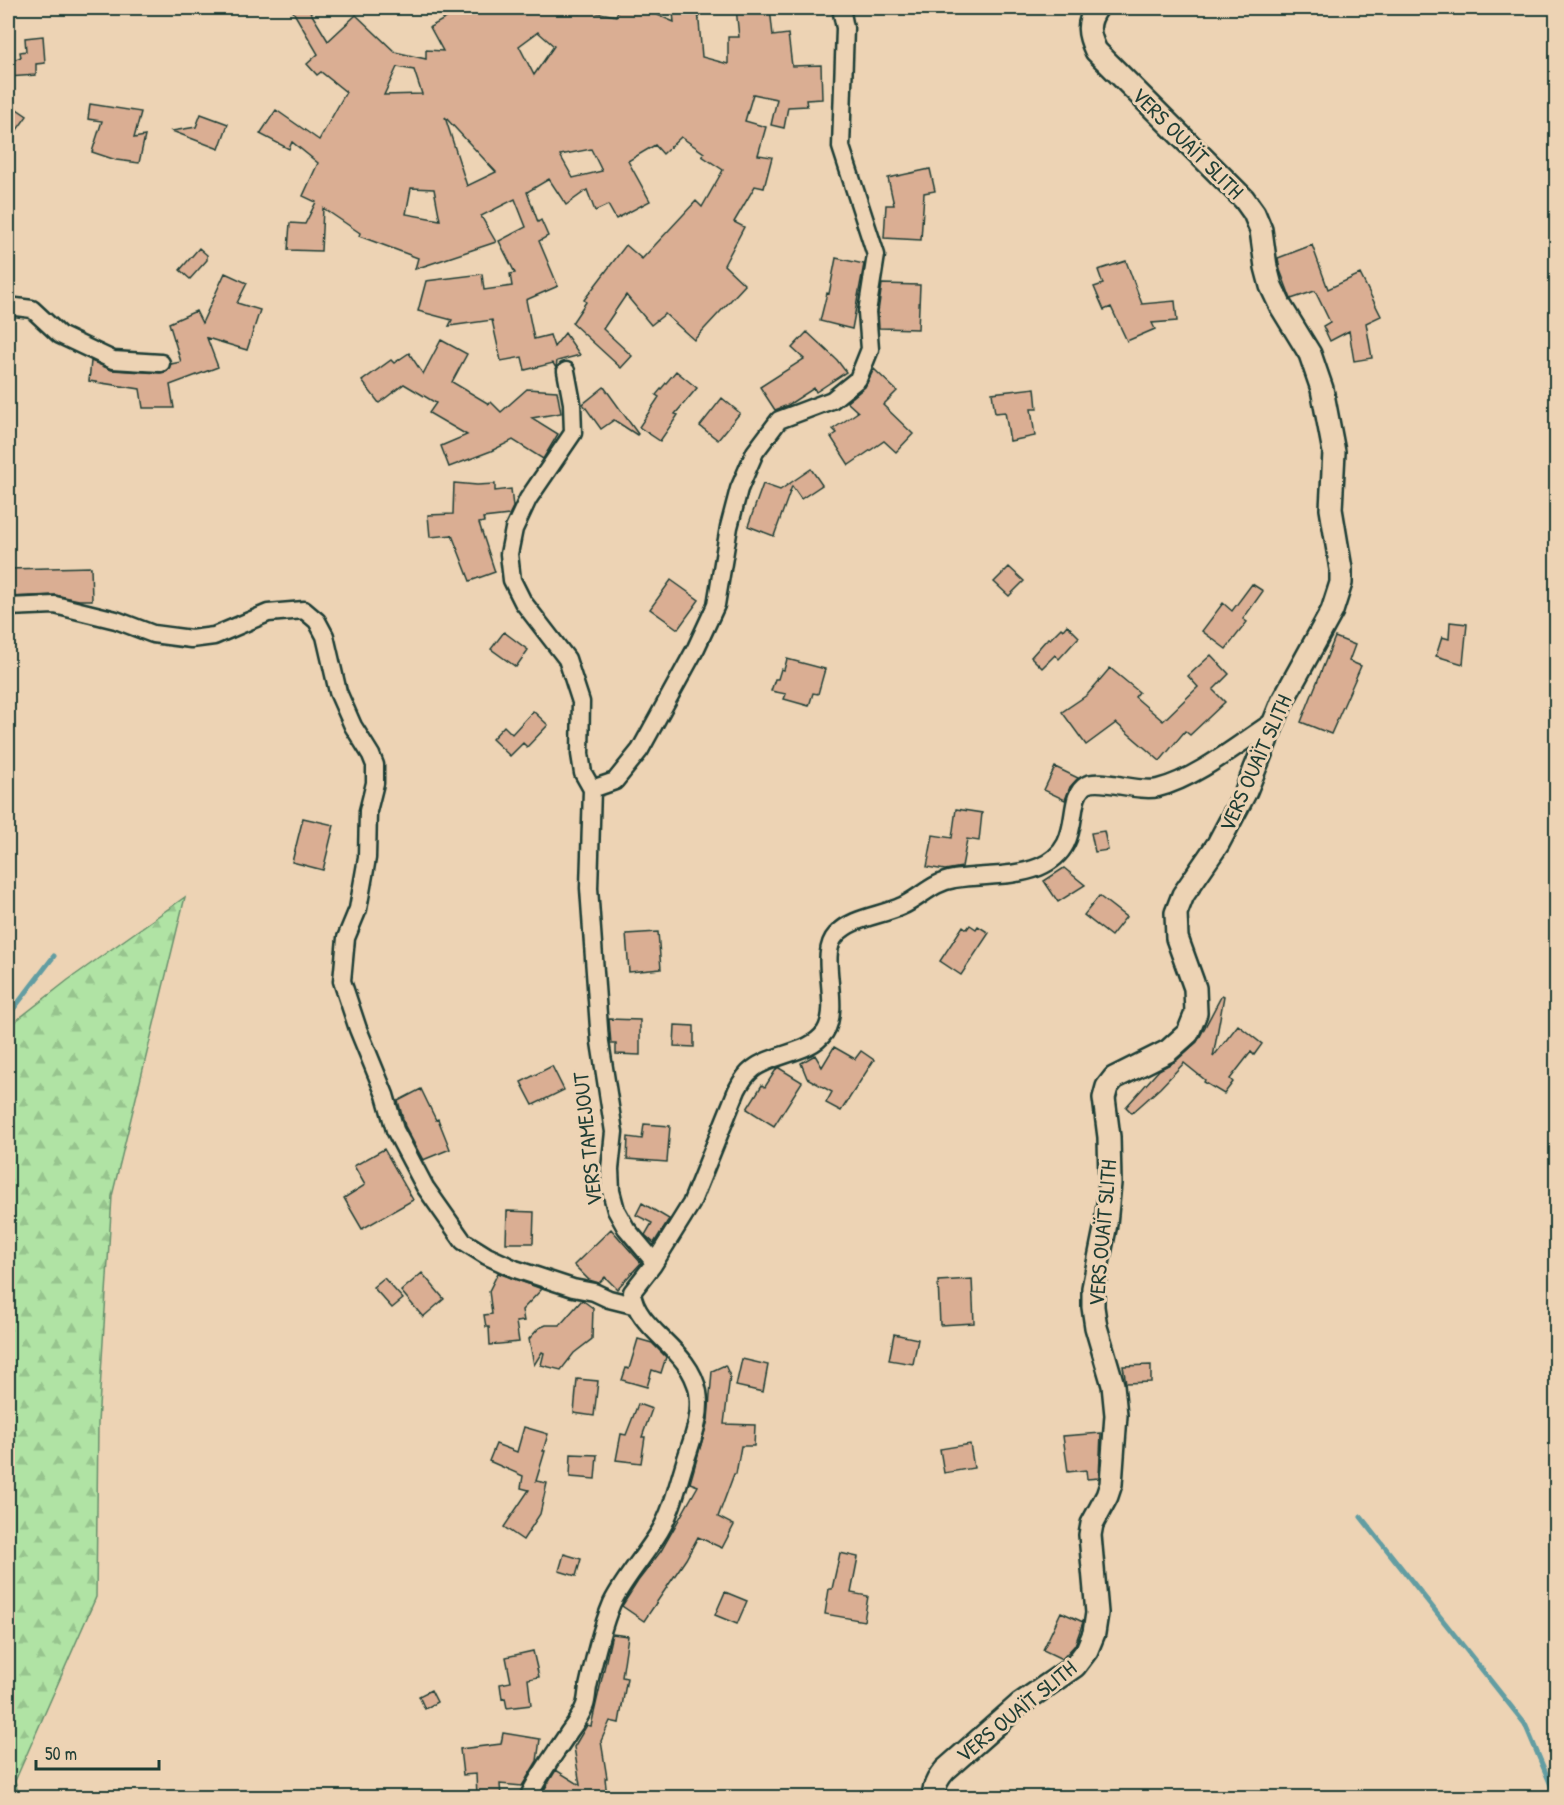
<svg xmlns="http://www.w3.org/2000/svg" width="1564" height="1805" font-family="'Patrick Hand',sans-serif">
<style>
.forest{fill:url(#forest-firs);stroke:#68906c;stroke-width:1.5}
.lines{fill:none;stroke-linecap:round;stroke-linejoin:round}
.stream{stroke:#629da2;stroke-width:5}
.building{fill:#daae93;stroke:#1f3d34;stroke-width:1.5;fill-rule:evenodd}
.minor-casing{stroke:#1f3d34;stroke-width:21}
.tertiary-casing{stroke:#1f3d34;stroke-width:26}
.minor{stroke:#edd3b4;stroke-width:16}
.tertiary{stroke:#edd3b4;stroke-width:21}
.labels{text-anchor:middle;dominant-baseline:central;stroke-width:6;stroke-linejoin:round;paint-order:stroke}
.street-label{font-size:22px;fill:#1f3d34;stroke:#edd3b4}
</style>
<defs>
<pattern id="forest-firs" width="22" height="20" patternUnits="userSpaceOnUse" patternTransform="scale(1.5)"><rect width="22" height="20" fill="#b0e3a4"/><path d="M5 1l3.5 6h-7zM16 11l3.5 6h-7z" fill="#97c48e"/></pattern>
</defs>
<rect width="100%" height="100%" fill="#edd3b4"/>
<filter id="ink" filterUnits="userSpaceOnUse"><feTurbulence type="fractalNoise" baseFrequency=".0167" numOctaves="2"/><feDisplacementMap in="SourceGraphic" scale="12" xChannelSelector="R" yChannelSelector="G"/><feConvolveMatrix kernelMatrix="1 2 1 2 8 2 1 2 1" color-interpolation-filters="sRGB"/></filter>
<g filter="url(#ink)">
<path class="forest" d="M185 897 112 1196 98 1423 96 1597 15 1781 19 1797H8V1027L68 980Z"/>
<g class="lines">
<path class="stream" d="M8 1016 54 956
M1361 1517 1525 1724 1556 1797
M1046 1791 1059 1798"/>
</g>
<path class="building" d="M291 8H308L328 41 356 15 395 52 426 59V50L443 51 430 27 464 8H548L557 11 581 13V10L589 11 616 16 619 8H632L643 11 644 9 674 22 673 12 698 10 702 57 728 64V37H739L736 8H770L773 36 788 34 792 66 821 65 822 99 806 100 807 106 788 107 784 128 771 125 777 99 753 94 745 121 766 127 758 155 772 157 764 188 755 186 734 222 744 227 724 265 745 285 694 340 665 314 651 325 626 295 603 329 632 356 621 368 572 323 586 302 584 300 626 245 642 259 696 201 702 207 723 170 702 156 704 153 681 137 663 154 655 145 628 161 650 201 616 219 608 205 595 211 587 190 566 205 549 179 527 192 538 222 541 220 548 236 539 241 558 286 526 300 534 339 550 335 554 347 565 333 580 355 557 361 556 368 553 363 525 370 522 357 501 361 492 320 449 326 452 320 418 311 426 281 482 274 484 290 512 286 510 274 515 273 499 241 526 227 515 199 481 216 496 242 415 269 418 258 359 236 360 233 323 208 321 251 288 250 290 223 305 224 316 202 303 196 318 163 292 142 289 149 260 134 276 110 319 140 346 92 321 72 317 75 307 64 318 54ZM538 32 554 46 534 75 519 46ZM397 67 414 70 422 94 384 95ZM445 117 496 172 467 186ZM591 149 602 171 573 178 560 155ZM411 188 434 189 440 220 406 214Z
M43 36 45 63 36 64V75L8 77V62L21 57 20 52 26 51 25 38Z
M8 103 27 116 17 130 8 123Z
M90 104 141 112 134 138 145 136 139 163 116 160 92 152 102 121 88 119Z
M201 114 228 124 219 149 172 131 196 127Z
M930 169 935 191 924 193 921 240 884 238 886 205H894L888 178Z
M1312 245 1328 289 1360 274 1381 316 1366 323 1372 358 1354 361 1349 331 1330 341 1323 326 1330 322 1315 291 1291 299 1280 270 1278 258Z
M199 248 207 255V260L190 279 180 270Z
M836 258 864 264 852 329 820 321 827 293 829 294Z
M1126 261 1142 304 1175 301 1177 321 1152 323 1155 329 1127 341 1111 307 1104 310 1094 287 1103 284 1098 270Z
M225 273 247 283 237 303 260 310 247 350 207 338 218 367 170 385 174 408H143L140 389 89 381 91 361 112 370 160 373 166 372 171 364 181 362 169 323 196 311 202 323Z
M882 284 920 285 918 329 879 328 878 312Z
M807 332 837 360 846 372 816 392 814 388 788 405 775 410 760 387 804 359 792 348Z
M441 340 467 354 452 382 489 404 491 402 501 412 527 389 557 391 561 413 532 418 558 434 543 459 513 440 491 451 449 467 441 446 467 435 429 413 436 403 404 384 379 403 362 381 391 360 394 363 409 353 423 374Z
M874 369 897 391 883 405 913 434 896 452 884 441 849 465 831 437 837 433 833 429 858 412 847 402 865 387Z
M676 371 697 388 675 414 678 415 660 441 639 427 659 397 656 395Z
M604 387 638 434 637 435 614 420 601 429 583 404Z
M1035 388 1037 409H1031L1035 436 1010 441 1005 412 995 413 992 393Z
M722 398 740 413 718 440 700 426Z
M811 469 822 485 801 499 792 486 774 536 748 526 763 484 780 490Z
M454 483 477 485 495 484V491L511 489 513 507 509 515 483 518 484 522 479 523 495 572 470 581 452 535 430 537 428 515 453 514Z
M91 567 92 600H79L55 595 8 597V569Z
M1009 567 1024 581 1009 596 994 582Z
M671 580 699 600 678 629 650 609Z
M1252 584 1263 591 1243 619 1247 622 1226 649 1202 631 1223 603 1232 611Z
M1450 622 1467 624 1463 664 1436 656 1442 637 1449 639Z
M1067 625 1079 637 1059 659 1055 655 1042 668 1031 657 1048 638 1050 639 1061 628 1063 630Z
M504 632 528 650 516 667 491 649Z
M1335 637 1355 645 1349 661 1361 666 1331 734 1301 722Z
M1211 655 1229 674 1213 690 1225 702 1190 735 1185 731 1160 761 1116 723 1086 745 1062 712 1087 695 1110 668 1139 692 1135 697 1163 721 1198 687 1188 676Z
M787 659 825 669 818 694 813 693 809 706 784 699 786 694 771 691 775 679H778L781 669 784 670Z
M533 711 548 725 527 747 523 743 510 756 492 739 504 726 512 734Z
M1055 767 1078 778 1070 787 1065 800 1044 790Z
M956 809 982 813 979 841 967 839 962 867 945 870 927 867 933 835 952 838Z
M303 818 334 825 323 870 292 862Z
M1104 831 1108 850 1095 852 1091 833Z
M1064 868 1085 885 1058 902 1044 881Z
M1099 896 1126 917 1111 936 1084 915Z
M970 925 976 929 978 926 989 933 961 975 940 961 963 926 967 929Z
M658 932 661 969 629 972 626 934Z
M1222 995 1224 996 1213 1057 1238 1025 1262 1044 1254 1055 1251 1052 1230 1079 1233 1082 1224 1094 1204 1082 1205 1080 1184 1063 1160 1088 1132 1113 1126 1107 1159 1070 1176 1061 1197 1042Z
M609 1019 640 1020V1055L616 1054V1044H611Z
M675 1025 694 1026V1047L674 1046Z
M834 1047 855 1059 861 1051 874 1060 841 1111 826 1103 832 1092 807 1078 801 1063 815 1055 822 1067Z
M552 1066 564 1090 533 1105 521 1082Z
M777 1068H779L802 1082 774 1126 747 1109 762 1085 765 1087Z
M421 1089 436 1120 438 1119 450 1149 423 1160 405 1126 398 1101Z
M644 1124 670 1126 667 1162 627 1159 628 1137 642 1139Z
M384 1149 413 1200 362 1229 344 1198 365 1185 354 1166Z
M642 1203 669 1219 654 1243 645 1235 652 1223 636 1215Z
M507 1211 534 1212 533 1243H506Z
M611 1229 641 1263 617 1289 605 1277 599 1283 589 1280 574 1265Z
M422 1273 444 1299 423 1317 401 1291Z
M498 1273 542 1289 522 1310 524 1321 516 1322 519 1342 490 1345 489 1327H486L484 1315 492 1314 489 1291Z
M384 1278 403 1299 392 1308 373 1287Z
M972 1279 974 1323 940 1325 938 1281Z
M582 1300 593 1308 592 1339 574 1353 561 1370 541 1365 544 1353 542 1352 534 1365 529 1339 539 1328 546 1325H560Z
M894 1334 918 1339 913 1364 889 1360Z
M638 1339 652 1343 666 1357 661 1373 652 1370 647 1387 622 1380 626 1368 629 1369Z
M742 1359 768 1365 763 1392 736 1386Z
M725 1365 730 1376 724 1424 755 1425 754 1446H741L736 1474H734L718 1517 734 1525 722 1548 698 1537 686 1559 644 1621 622 1606 638 1581 661 1551 698 1486 690 1483 708 1420 712 1371Z
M1151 1365V1382L1126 1383 1123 1366Z
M577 1379 598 1381 594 1416 574 1413Z
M638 1404 652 1409 642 1437H645L641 1463 616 1460 621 1434 626 1435Z
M524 1427 548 1434 543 1451H545L536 1481 547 1483 540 1514 523 1540 504 1527 529 1490 521 1488 523 1476 489 1461 496 1444 517 1452Z
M1101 1433 1099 1478 1087 1479 1086 1470 1068 1472 1063 1436Z
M970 1444 974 1468 944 1473 940 1449Z
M571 1454 597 1455 595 1479 570 1477Z
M840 1553 858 1557 851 1593 868 1596 864 1621 825 1614 829 1589H832Z
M564 1554 581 1559 576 1576 559 1571Z
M725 1592 747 1601 737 1624 715 1615Z
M1061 1612 1083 1622 1075 1645 1062 1659 1043 1650Z
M612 1634 628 1636 622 1677 627 1678 619 1723 610 1721 601 1741 607 1778H605L607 1797H540L556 1770 580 1785 574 1747 587 1725 591 1726Z
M533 1651 539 1677 528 1679 531 1705 507 1708 505 1698 502 1699 500 1684 511 1682 506 1657Z
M431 1690 437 1702 425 1709 419 1696Z
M503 1733 540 1739 537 1761 522 1786 500 1784 501 1797H477L476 1774 463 1775 460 1749 501 1744Z"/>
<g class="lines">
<g class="minor-casing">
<path id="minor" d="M8 306 32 309 60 335 113 360 161 363
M566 371 572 403 573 433 528 499 514 529 509 554 512 580 523 602 567 659 581 702 580 754 583 773 592 789
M8 607 55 605 116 620 153 634 191 639 214 636 268 613 304 610 317 621 325 636 338 692 353 726 371 755 375 765V783L368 811 367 858 358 909 346 938 342 981 358 1029 385 1095 395 1130 425 1187 463 1241 487 1256 515 1269 573 1288 594 1292 609 1299 633 1305
M592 789 615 781 640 750 696 648 716 605 729 527 739 489 755 452 779 420 832 400 858 379 870 349 867 312 876 255 841 147 845 28 841 8
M653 1265 691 1204 737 1090C741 1082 745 1075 753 1069 773 1053 810 1054 825 1032 842 1005 817 955 836 935 852 917 881 916 902 906 920 898 933 882 954 879 982 874 1011 878 1039 867 1087 847 1063 799 1086 785 1100 777 1138 793 1158 788 1196 779 1241 742 1275 720
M528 1798C539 1774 555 1754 569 1732 575 1724 582 1714 585 1705 587 1699 587 1692 588 1687 594 1660 601 1629 612 1603 625 1577 645 1556 660 1531 673 1509 678 1483 686 1459 693 1437 702 1416 698 1392 690 1348 636 1330 632 1292L653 1265 651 1258 626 1228 616 1210 611 1191 610 1169 614 1132 600 1042 589 888 592 789"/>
</g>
<g class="tertiary-casing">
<path id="tertiary" d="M934 1798C932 1787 938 1778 945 1770L1020 1704 1075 1666 1087 1650 1094 1633 1097 1613 1090 1535 1092 1524 1107 1496 1111 1484 1116 1415 1113 1385 1096 1327 1093 1307V1288L1106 1224 1110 1183 1109 1137 1104 1098 1107 1087 1114 1078 1168 1051 1188 1033 1196 1013 1195 988 1177 938 1176 913 1183 895 1218 844 1246 791 1282 702 1332 611 1341 583V569L1331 509 1334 452 1322 389 1310 354 1280 305 1271 286 1266 267 1261 230 1254 213 1244 199 1096 51C1088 34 1086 23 1097 8"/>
</g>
<use href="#minor" class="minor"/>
<use href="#tertiary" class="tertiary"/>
</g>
</g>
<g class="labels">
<g class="street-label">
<text transform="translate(1188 143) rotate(45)">VERS OUAÏT SLITH</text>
<text transform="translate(1255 763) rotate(-66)">VERS OUAÏT SLITH</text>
<text transform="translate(587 1139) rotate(-96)">VERS TAMEJOUT</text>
<text transform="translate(1102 1233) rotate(-85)">VERS OUAÏT SLITH</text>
<text transform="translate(1016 1711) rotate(-39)">VERS OUAÏT SLITH</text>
</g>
</g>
<rect width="1564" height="1805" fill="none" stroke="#edd3b4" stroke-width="30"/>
<rect x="15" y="15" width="1534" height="1775" fill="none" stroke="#1f3d34" stroke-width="2" filter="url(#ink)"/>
<path d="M36 1760v9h123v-9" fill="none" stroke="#1f3d34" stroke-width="3"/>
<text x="45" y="1760" font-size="18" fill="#1f3d34" stroke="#edd3b4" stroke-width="4.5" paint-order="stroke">50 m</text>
</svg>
